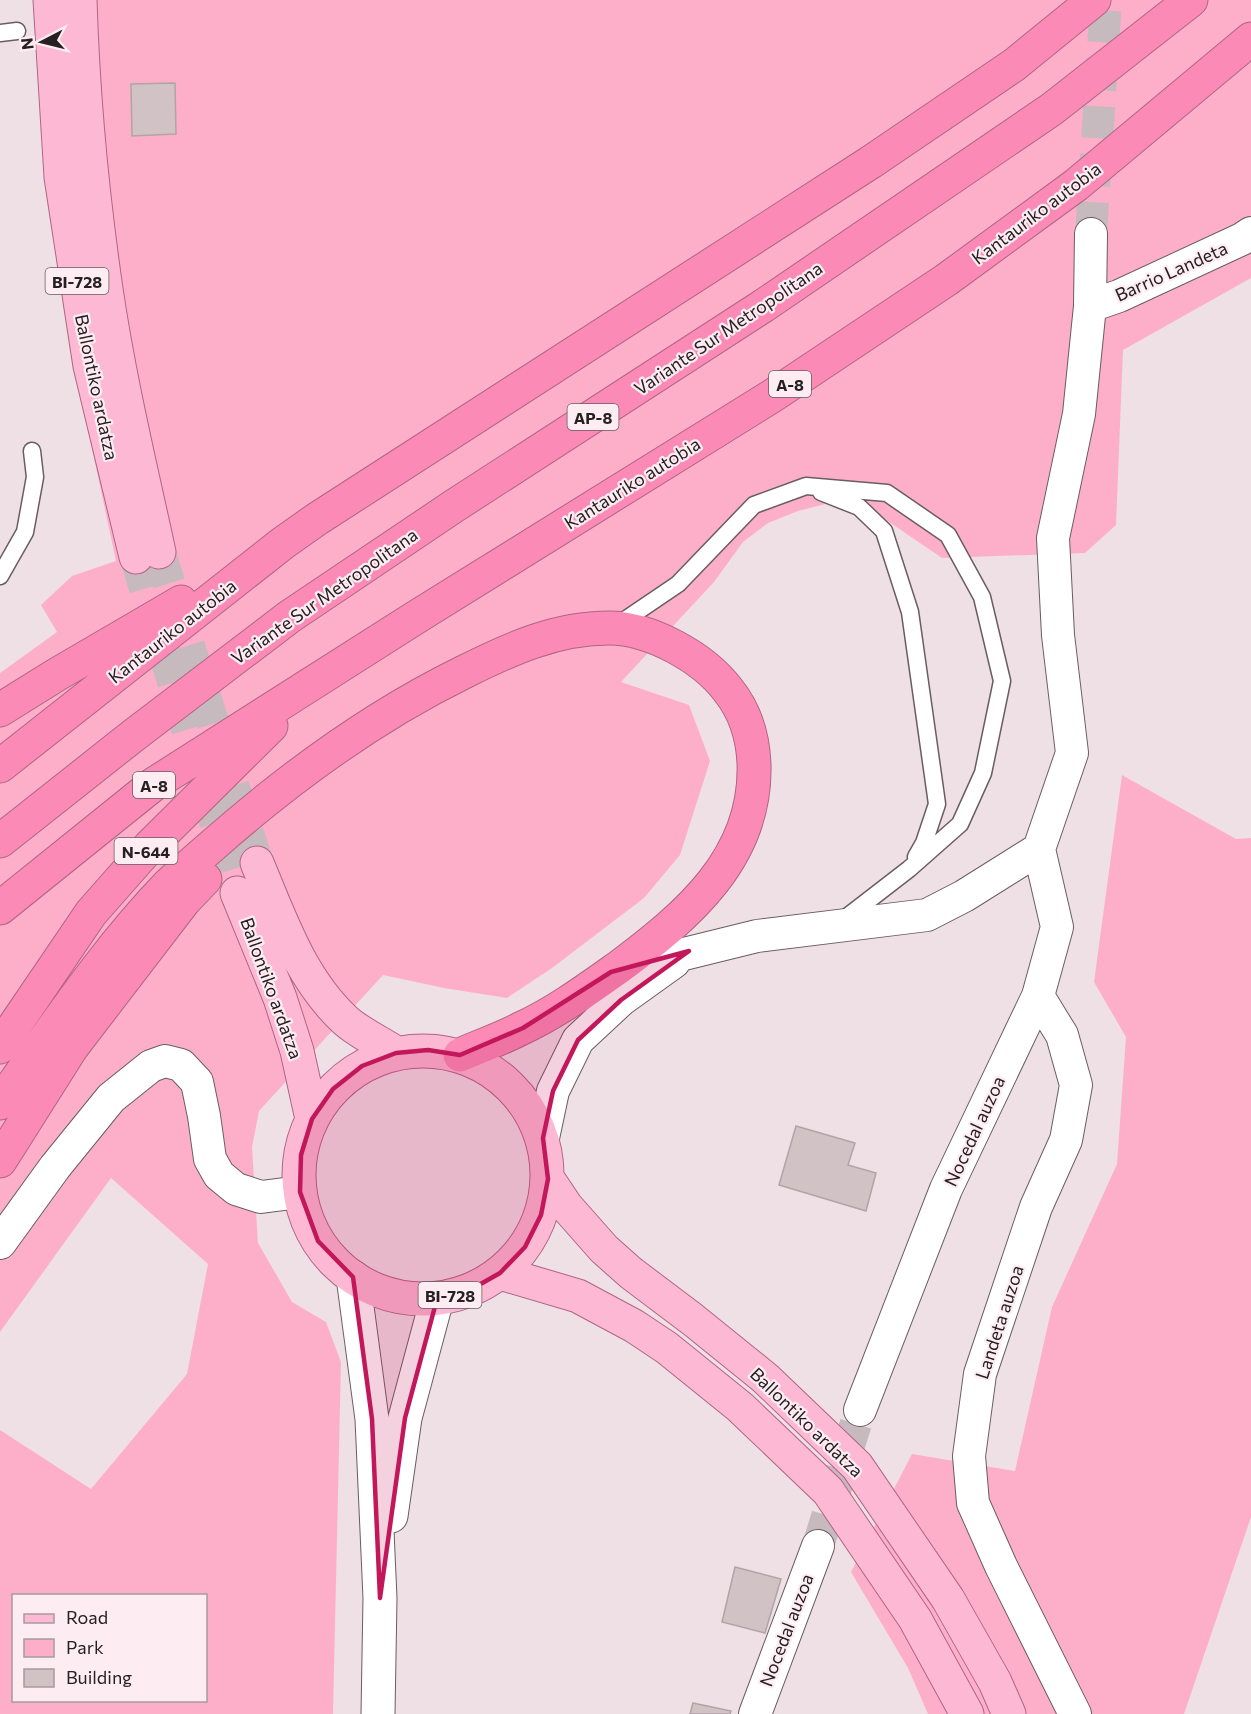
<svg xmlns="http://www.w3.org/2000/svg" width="1251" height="1714" font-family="Commissioner,sans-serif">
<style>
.green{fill:#fdafca;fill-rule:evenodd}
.building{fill:#d1c2c6;stroke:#b2a3a8;stroke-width:1.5}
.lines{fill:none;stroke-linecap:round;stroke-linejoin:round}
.minor-tunnel{stroke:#c7babe;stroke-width:32;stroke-dasharray:32 16;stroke-linecap:butt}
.primary-tunnel{stroke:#c7babe;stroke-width:33;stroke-dasharray:33 16;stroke-linecap:butt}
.service-casing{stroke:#6a5d61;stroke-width:19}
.minor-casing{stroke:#6a5d61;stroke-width:34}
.tertiary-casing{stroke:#6a5d61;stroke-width:35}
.primary-casing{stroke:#b06582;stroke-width:35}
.motorway-casing{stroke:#b06582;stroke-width:35}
.service{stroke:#fff;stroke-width:16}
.minor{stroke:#fff;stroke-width:32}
.tertiary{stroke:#fff;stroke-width:33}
.primary{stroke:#fdb9d3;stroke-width:33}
.motorway{stroke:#fb8ab6;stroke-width:33}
.marked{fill:#c2185b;fill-opacity:0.2;stroke:#c2185b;stroke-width:4.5;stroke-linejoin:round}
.labels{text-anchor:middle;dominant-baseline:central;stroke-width:4.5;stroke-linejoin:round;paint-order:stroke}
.shield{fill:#fdedf2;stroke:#665e60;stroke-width:1.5}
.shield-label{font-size:16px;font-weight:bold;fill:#262022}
.street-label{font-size:18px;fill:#262022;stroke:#fdedf2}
</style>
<rect width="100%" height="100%" fill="#efe0e5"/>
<path class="green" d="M41 0H1251V278L1123 350 1116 525 1085 553 942 558 870 509 829 503 798 511 768 523 743 542 714 582 621 682 689 705 710 761 680 855 644 898 552 968 507 998 444 988 383 975 259 1111 252 1147 258 1243 292 1302 326 1322 341 1362 333 1714H0V1430L91 1489 187 1374 208 1264 111 1178 0 1332V673L57 632 41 605 72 576 116 561 88 430 65 292ZM14 1596H206V1700H14Z
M1122 775 1236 839 1251 838V1517L1184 1714H928L908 1668 851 1572 912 1454 1015 1471 1052 1307 1117 1164 1126 1037 1094 982Z"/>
<path class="building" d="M175 83 176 134 132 136 131 84Z
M796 1126 855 1143 848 1165 876 1173 866 1211 779 1185Z
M735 1567 781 1579 765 1633 722 1622Z
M693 1703 731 1711 730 1714H690Z"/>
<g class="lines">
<path class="minor-tunnel" d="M1091 234 1106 0
M818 1546 860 1410"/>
<path class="primary-tunnel" d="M159 552 257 863
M136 557 237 893"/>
<g class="service-casing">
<path id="service" d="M0 33 17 31
M821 492 859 507 884 531 910 612 937 804 924 843 916 857
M0 576 25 532 35 477 32 451
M616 626 678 584 754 505 806 486 887 493 948 535 982 597 1002 681 983 773 960 824 909 869 843 920"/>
</g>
<g class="minor-casing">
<path id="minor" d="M1090 306 1119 296 1242 239 1251 233
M615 971 757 936 927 915 964 896 1039 849 1072 753 1058 635 1053 538 1079 414 1090 306 1091 234
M1038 996 1062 1035 1076 1085 1066 1140 1036 1207 980 1374 969 1456 973 1503 1001 1566 1075 1714
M543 1138 553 1091 578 1040 621 1000 674 962
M0 1243 55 1167 111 1098 151 1066 165 1061 181 1065 197 1082 204 1116 210 1159 219 1175 236 1189 261 1197 300 1192
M860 1410 946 1189 1038 996 1057 927 1039 849
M755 1714 818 1546"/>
</g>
<g class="tertiary-casing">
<path id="tertiary" d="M353 1277 372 1419 380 1598 378 1714
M391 1516 405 1418 437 1299"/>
</g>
<g class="primary-casing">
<path id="primary" d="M50 0 61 177 90 366 136 557
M80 0C83 97 92 193 106 289 119 378 140 465 159 552
M257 863C280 918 300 978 345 1020 359 1033 380 1042 396 1053
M237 893 280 998 297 1051 312 1119
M299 1175a124 124 0 1 1 248 0a124 124 0 1 1-248 0Z
M548 1179 566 1206 604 1249 631 1273 692 1319 765 1378 857 1466 948 1599 995 1682 1009 1714
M500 1273 578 1296 634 1326 667 1348 740 1407 828 1491 915 1619 967 1714"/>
</g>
<g class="motorway-casing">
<path id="motorway" d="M0 710 56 675 181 602
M0 766 283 543 317 519 871 162 1014 65 1094 0
M0 841 134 735 289 617 454 506 763 306 1052 109 1191 0
M0 908 154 784 418 616 772 396 946 280 1076 185 1251 39
M0 1047 91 913 150 846 271 726
M0 1103C54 1028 105 950 169 884 183 871 198 858 213 845 289 778 372 717 464 672 510 649 556 628 609 628 650 628 703 657 728 690 745 711 753 737 754 764 757 858 687 916 619 967 588 989 555 1013 520 1029 501 1039 480 1046 460 1055
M0 1161 72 1047 184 901 205 879"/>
</g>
<use href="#service" class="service"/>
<use href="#minor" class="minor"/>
<use href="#tertiary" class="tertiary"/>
<use href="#primary" class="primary"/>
<use href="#motorway" class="motorway"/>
</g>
<path class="marked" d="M689 951 621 1000 578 1040 553 1091 543 1138 548 1179 541 1215 525 1247 500 1273 470 1290 437 1299 405 1418 380 1598 372 1419 353 1277 318 1241 300 1192 301 1155 312 1119 333 1089 362 1066 396 1053 428 1050 460 1055 523 1028 611 972Z"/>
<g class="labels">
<g class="shield">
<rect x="45.5" y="268" width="63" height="26" rx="4.5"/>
<rect x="769" y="371" width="42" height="26" rx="4.5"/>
<rect x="567.5" y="404" width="51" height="26" rx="4.5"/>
<rect x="133" y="772" width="42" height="26" rx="4.5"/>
<rect x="114.5" y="838" width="63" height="26" rx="4.5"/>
<rect x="418.5" y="1282" width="63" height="26" rx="4.5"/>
</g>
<g class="shield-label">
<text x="77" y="281">BI-728</text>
<text x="790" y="384">A-8</text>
<text x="593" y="417">AP-8</text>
<text x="154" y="785">A-8</text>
<text x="146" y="851">N-644</text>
<text x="450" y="1295">BI-728</text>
</g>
<g class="street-label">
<text transform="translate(1036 213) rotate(-37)">Kantauriko autobia</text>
<text transform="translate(1171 271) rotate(-24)">Barrio Landeta</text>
<text transform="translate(728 328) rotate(-34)">Variante Sur Metropolitana</text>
<text transform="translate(97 387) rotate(78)">Ballontiko ardatza</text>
<text transform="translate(632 483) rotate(-32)">Kantauriko autobia</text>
<text transform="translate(324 596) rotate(-35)">Variante Sur Metropolitana</text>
<text transform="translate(172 631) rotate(-38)">Kantauriko autobia</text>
<text transform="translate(272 988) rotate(70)">Ballontiko ardatza</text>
<text transform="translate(974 1131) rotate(-65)">Nocedal auzoa</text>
<text transform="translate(999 1322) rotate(-72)">Landeta auzoa</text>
<text transform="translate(807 1422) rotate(44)">Ballontiko ardatza</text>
<text transform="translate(786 1630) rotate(-69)">Nocedal auzoa</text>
</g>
</g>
<rect x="12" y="1594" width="195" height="108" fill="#fdedf2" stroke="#a79b9f" stroke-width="1.5"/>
<rect x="24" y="1614" width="30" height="9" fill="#fdb9d3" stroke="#a79b9f" stroke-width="1.5"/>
<text x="66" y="1624" font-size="18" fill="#262022">Road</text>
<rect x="24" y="1639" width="30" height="18" fill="#fdafca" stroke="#a79b9f" stroke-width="1.5"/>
<text x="66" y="1654" font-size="18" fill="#262022">Park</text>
<rect x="24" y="1669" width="30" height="18" fill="#d1c2c6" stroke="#a79b9f" stroke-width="1.5"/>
<text x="66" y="1684" font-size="18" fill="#262022">Building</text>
<g transform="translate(42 42) rotate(263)" stroke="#fdedf2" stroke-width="4.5" paint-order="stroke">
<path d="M0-4.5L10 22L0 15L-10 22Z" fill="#262022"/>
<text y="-9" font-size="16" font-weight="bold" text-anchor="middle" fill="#262022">N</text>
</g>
</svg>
